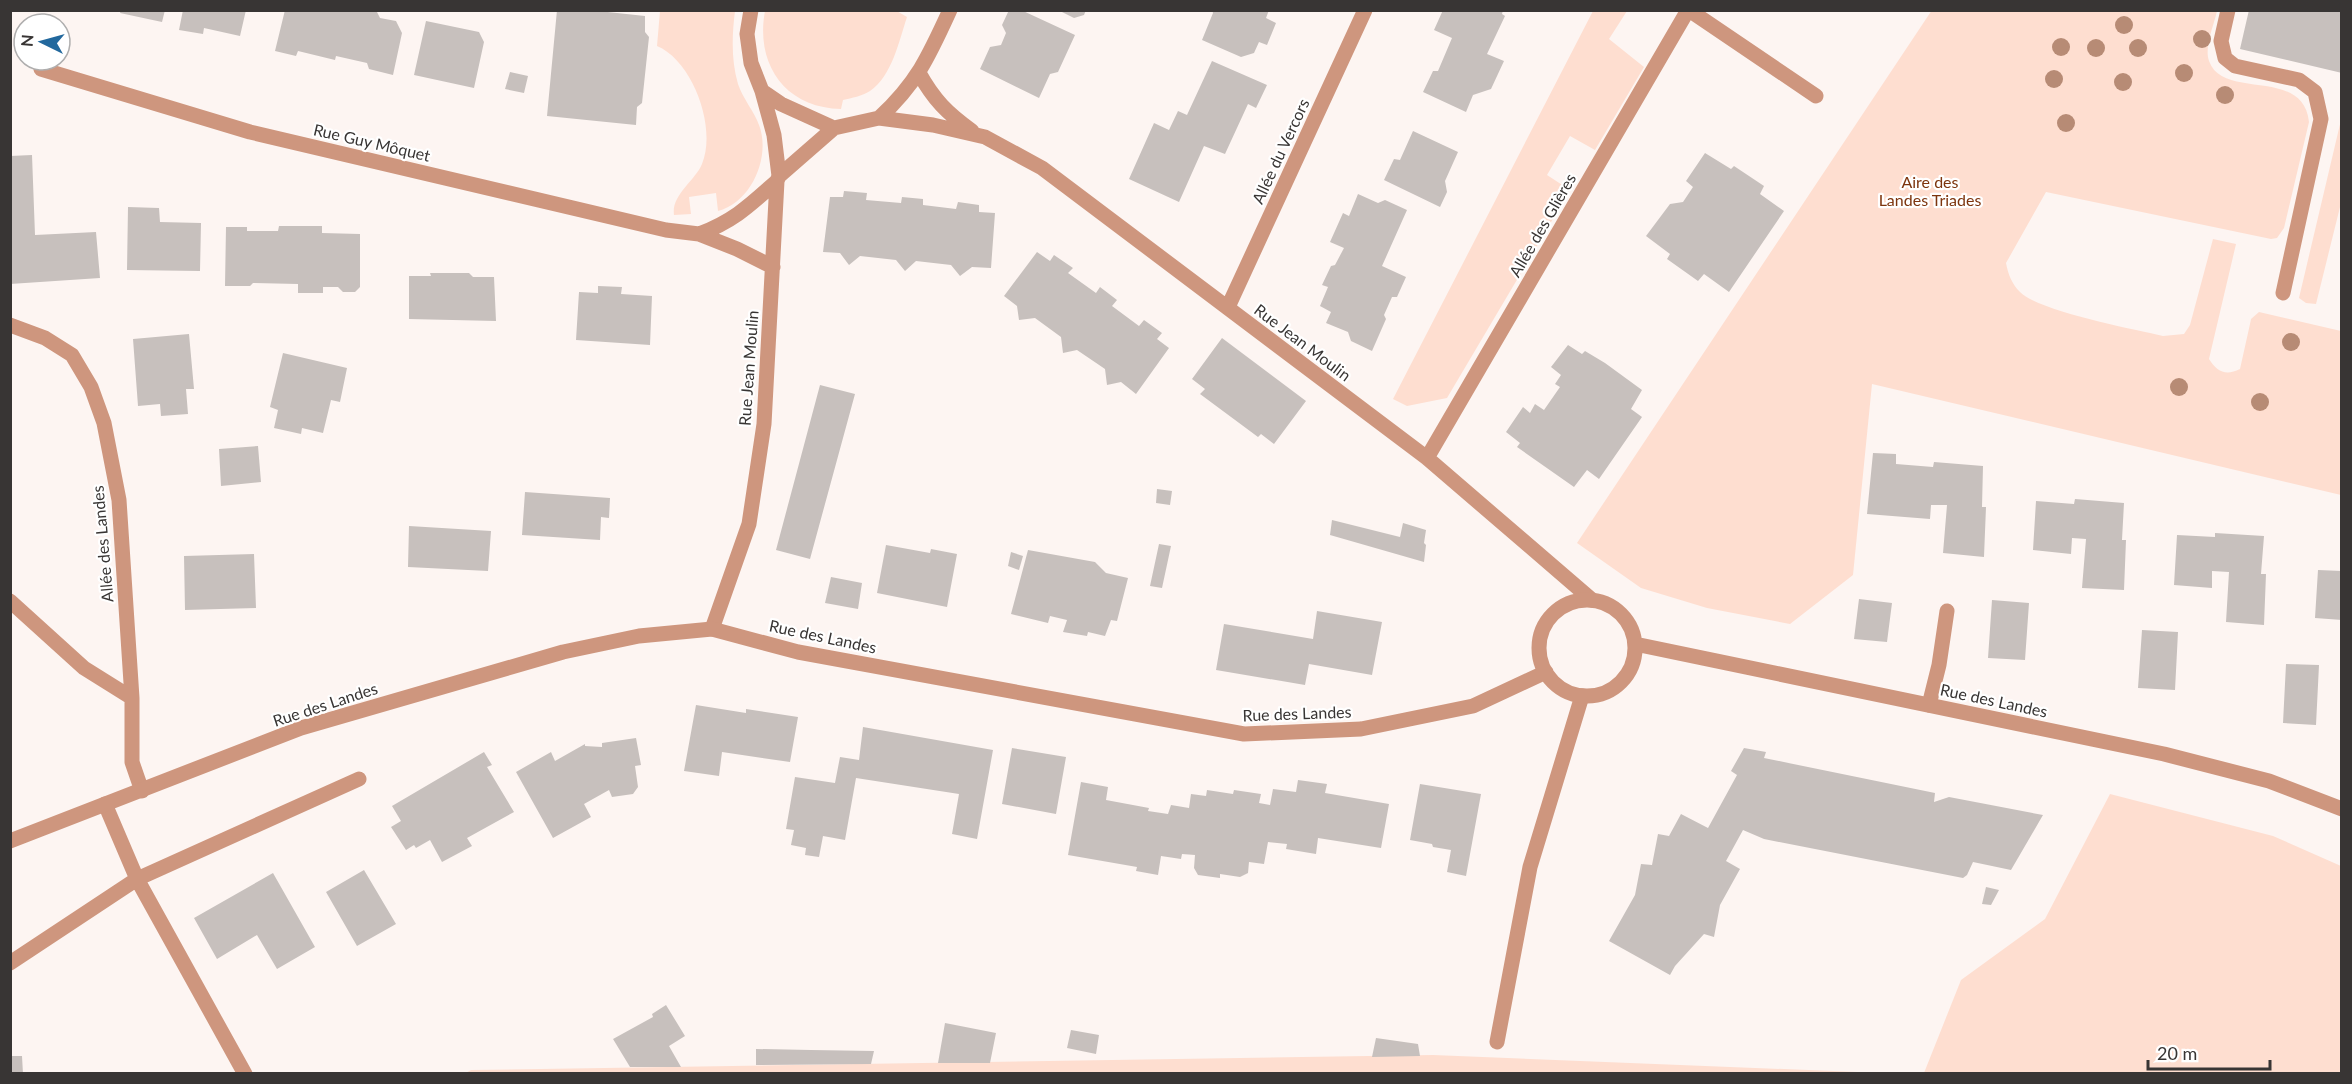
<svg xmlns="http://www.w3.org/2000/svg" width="2352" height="1084" font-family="Lato,sans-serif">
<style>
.green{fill:#feded0}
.building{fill:#c7c0bd}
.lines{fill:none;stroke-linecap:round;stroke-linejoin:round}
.service{stroke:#ce967e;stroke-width:15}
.minor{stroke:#ce967e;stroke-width:15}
.tertiary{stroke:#ce967e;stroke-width:15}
.tree{fill:#b78b75}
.labels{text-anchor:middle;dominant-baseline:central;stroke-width:4.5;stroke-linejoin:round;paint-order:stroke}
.street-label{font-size:16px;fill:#383534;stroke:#fff}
.park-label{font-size:16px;fill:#7d350e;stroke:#fff}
</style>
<rect width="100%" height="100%" fill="#fdf5f2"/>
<path class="green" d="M895 10 907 17C899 41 892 76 870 91 862 96 852 98 843 100L841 109C785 108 755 64 765 11Z
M1932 10 2217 11C2214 25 2204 47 2209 61 2223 101 2303 66 2309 122L2284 228 2277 238 2271 239 2046 192 2006 263C2008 274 2012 284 2020 292 2038 311 2133 329 2163 336L2184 334 2190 325 2213 239 2236 244 2209 359C2217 372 2226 376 2240 369L2250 324 2251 319 2259 312 2341 331V495L1872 384 1853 575 1790 624 1707 608 1641 588 1577 543Z
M660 11H735C732 35 731 60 738 84 743 99 754 111 759 125 771 156 752 202 718 211L716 193 689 197 691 214 674 215C671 195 695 181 702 164 717 128 693 61 657 46Z
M1593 11H1627L1609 39 1644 67 1595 150 1570 136 1547 175 1570 190 1447 398 1407 406 1393 399Z
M2341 120V203L2316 304 2306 303 2299 298Z
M2110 794 2273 836 2341 866V1073H1924L1961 980 2045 919Z
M1433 1055 1882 1073 464 1074 471 1070Z"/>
<path class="building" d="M121 10H165L162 22 120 13Z
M183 10H246L240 36 204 28 203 34 179 30Z
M285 10H376L380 18 396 21 402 33 393 75 369 69 367 63 336 56 335 60 298 51 296 56 275 51Z
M557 10H589L645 16V32L649 37 642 103 637 107 636 125 547 116Z
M1009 10H1021L1075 35 1058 72 1050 74 1039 98 980 69 990 47 1001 45 1006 33 1002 25Z
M1058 10H1086L1084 15 1074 18Z
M1212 10H1269L1266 18 1276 23 1267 45 1259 42 1254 53 1241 57 1202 40 1213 13Z
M1443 10H1503L1502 14 1505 16 1487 54 1504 61 1491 89 1473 95 1466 112 1423 92 1433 71H1438L1452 38 1434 30Z
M2249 10H2342V73L2240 49Z
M426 21 479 32 484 42 474 88 414 75Z
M1212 61 1267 85 1256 108 1248 104 1225 154 1204 146 1179 202 1129 179 1154 123 1169 130 1178 111 1187 115Z
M510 72 528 76 524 93 505 89Z
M1413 131 1458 152 1445 181 1447 192 1440 207 1384 180 1394 159 1400 160Z
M1705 153 1731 169 1734 166 1764 186 1760 194 1784 211 1729 292 1704 274 1698 281 1667 259 1670 254 1646 236 1670 204 1683 202 1693 187 1686 181Z
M32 155 35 235 96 232 100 278 10 284V156Z
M844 191 867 193 866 200 901 203 902 197 923 199V205L956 209 958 202 979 205V212L995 213 991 268 972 267 960 276 951 265 916 261 905 271 896 260 860 256 849 265 840 253 823 252 830 197H843Z
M1358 194 1378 203 1385 200 1407 210 1382 266 1406 277 1397 297H1392L1384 315 1386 319 1372 351 1351 341 1348 332 1326 323 1331 312 1320 306 1328 287 1322 285 1331 266 1335 265 1344 248 1330 242 1343 213 1349 216Z
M128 207 159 208 160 222 201 223 200 271 127 270Z
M279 226H322V233L360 234V287L355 292H343L338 287H323V293H298V284L253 283 250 286H225L226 227H247V231H278Z
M1037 252 1050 261 1054 255 1073 268 1068 273 1096 293 1100 287 1117 300 1112 306 1139 326 1144 320 1162 333 1157 339 1169 348 1136 394 1121 382 1107 385 1105 369 1077 350 1063 353 1061 337 1035 318 1019 320 1017 306 1004 296Z
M430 273H469L473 277H494L496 321 409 319V276H431Z
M598 286 622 287 621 294 652 296 650 345 576 340 579 292 598 293Z
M189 334 194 389H186L188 414 161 416 160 404 138 406 133 339Z
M1222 338 1306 401 1274 444 1261 434 1258 437 1200 394 1205 389 1192 379Z
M1568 345 1582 354 1585 351 1605 363 1642 390 1631 409 1642 417 1599 479 1587 470 1574 487 1517 447 1520 443 1506 432 1523 407 1530 413 1535 404 1544 410 1560 387 1555 384 1561 375 1551 367Z
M283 353 347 368 340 402 331 400 323 433 302 428 301 434 274 428 278 410 270 407Z
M820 385 855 394 810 559 776 550Z
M258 446 261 482 221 486 219 449Z
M1873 453 1896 454V464L1933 467 1934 462 1983 466 1982 507H1986L1984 557 1943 553 1947 505H1931L1930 519 1867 514Z
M1157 489 1172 491 1170 505 1156 503Z
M525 492 610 498 609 518 601 517 600 540 522 535Z
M2075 499 2124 503 2122 540H2126L2124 590 2082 588 2086 539 2072 538 2071 554 2033 550 2036 501 2074 504Z
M1332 520 1400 537 1403 523 1426 530 1424 543 1426 545 1424 562 1330 535Z
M409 526 491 531 488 571 408 567Z
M2215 533 2264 536 2261 574H2266L2264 625 2226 622 2229 572 2212 571V588L2174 585 2177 535 2215 537Z
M1159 544 1171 546 1162 588 1150 586Z
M886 545 930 553 931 549 957 554 947 607 877 593Z
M1028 550 1095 562 1106 573 1128 578 1117 621 1111 620 1105 636 1088 632 1087 636 1063 632 1067 620 1050 616 1048 623 1011 614Z
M1011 552 1023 556 1019 570 1008 566Z
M254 554 256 608 185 610 184 556Z
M2318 570 2342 571V620L2315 618Z
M831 577 862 583 858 609 825 603Z
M1859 599 1892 603 1887 642 1854 639Z
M1992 600 2029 603 2025 660 1988 658Z
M1317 611 1382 622 1372 675 1309 664 1305 685 1216 670 1224 624 1313 639Z
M2142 630 2178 632 2175 690 2138 688Z
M2286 664 2319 665 2316 725 2283 723Z
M696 705 746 713V709L798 717 790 762 722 752 719 776 684 771Z
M863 727 993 750 977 839 952 834 959 794 856 778 845 840 823 836 819 857 805 855 806 848 791 845 794 830 786 829 795 777 835 783 840 757 859 760Z
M636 738 641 765 635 766 638 787 633 794 612 797 609 790 584 804 591 817 553 838 516 772 551 752 555 761 585 744V746L602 747V743Z
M1012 748 1066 757 1056 814 1002 804Z
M1744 748 1766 752 1764 758 1935 793 1934 802 1949 797 2043 815 2011 870 1973 862 1967 875 1963 878 1764 839 1743 830 1726 861 1740 869 1720 905 1714 937 1704 934 1675 966 1670 975 1609 941 1635 895 1641 864 1652 865 1658 834 1669 836 1681 814 1708 828 1737 775 1731 771Z
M484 752 492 765 487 767 514 812 467 838 472 846 442 862 430 840 416 848 414 845 406 850 391 827 401 821 392 806Z
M1298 780 1327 784 1325 793 1389 804 1381 848 1318 838 1316 854 1286 849 1287 844 1268 842 1264 864 1249 862 1248 873 1240 877 1220 874V878L1198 875 1194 868 1195 855 1182 854 1181 859 1161 856 1158 875 1136 871 1137 867 1068 855 1081 782 1108 787 1106 800 1149 808 1148 811 1168 814 1171 805 1189 808 1191 794 1206 796 1207 790 1233 794 1234 790 1261 794 1259 803 1270 805 1273 789 1296 792Z
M1420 784 1481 794 1466 876 1447 872 1451 850 1433 847 1432 844 1410 840Z
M364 870 396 924 357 946 326 892Z
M273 873 315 947 277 969 257 935 217 959 194 918Z
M1986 887 1999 890 1991 905 1982 904Z
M666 1005 685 1036 669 1046 681 1067H630L613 1039 653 1017 652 1014Z
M945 1023 996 1033 990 1063H938Z
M1071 1030 1099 1035 1096 1054 1067 1048Z
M1376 1038 1418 1044 1420 1056 1372 1057Z
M756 1049 811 1050 874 1051 871 1064 756 1065Z
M10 1056H22L23 1074H10Z"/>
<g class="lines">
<path class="service" d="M2228 10 2221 41 2225 58 2235 66 2299 80 2315 92 2321 119 2283 293
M1929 705 1939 665 1947 611
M1497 1042 1530 867 1582 696"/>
<path class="minor" d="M751 10 747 34 751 63 762 91 774 135 779 176
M1689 10 1816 96
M41 69 250 132 666 230 699 234 737 249 773 267
M919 73C934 100 947 113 972 131
M762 91 781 104 834 128
M879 118C917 83 929 56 950 10
M699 234C734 221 750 205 777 181
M1228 307 1365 10
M10 325 45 338 72 355 91 387 104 423 119 500 132 698V762L142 791
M1427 458 1688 10
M10 601 84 668 132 698
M712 629 749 524 764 424 777 181 779 176 834 128 879 118 933 125 985 137 1042 168 1427 458 1592 600
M10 963 137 879 105 804
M245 1074 137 879 359 779"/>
<path class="tertiary" d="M1539 648a48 48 0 1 1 96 0a48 48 0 1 1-96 0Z
M1635 644 2164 754 2269 781 2342 809
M10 841 301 728 563 652 639 636 712 629 798 652 1244 734 1361 729 1473 706 1546 672"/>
</g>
<g class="tree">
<circle cx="2124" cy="25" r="9"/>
<circle cx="2202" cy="39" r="9"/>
<circle cx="2061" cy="47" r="9"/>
<circle cx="2096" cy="48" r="9"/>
<circle cx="2138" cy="48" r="9"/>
<circle cx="2184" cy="73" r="9"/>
<circle cx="2054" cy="79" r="9"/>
<circle cx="2123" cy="82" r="9"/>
<circle cx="2225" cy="95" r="9"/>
<circle cx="2066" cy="123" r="9"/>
<circle cx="2291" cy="342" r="9"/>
<circle cx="2179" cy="387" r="9"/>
<circle cx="2260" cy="402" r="9"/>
</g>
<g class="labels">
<g class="street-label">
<text transform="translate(372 142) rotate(13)">Rue Guy Môquet</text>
<text transform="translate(1280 151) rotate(-65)">Allée du Vercors</text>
<text transform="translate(1542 225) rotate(-60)">Allée des Glières</text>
<text transform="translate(1303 342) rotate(37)">Rue Jean Moulin</text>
<text transform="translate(748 368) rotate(-86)">Rue Jean Moulin</text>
<text transform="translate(102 544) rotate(-95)">Allée des Landes</text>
<text transform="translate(823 636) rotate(12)">Rue des Landes</text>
<text transform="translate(1994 700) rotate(12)">Rue des Landes</text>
<text transform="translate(325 704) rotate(-18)">Rue des Landes</text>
<text transform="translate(1297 713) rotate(-2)">Rue des Landes</text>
</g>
<g class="park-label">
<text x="1930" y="181">Aire des<tspan x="1930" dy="18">Landes Triades</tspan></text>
</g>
</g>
<rect width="2352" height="1084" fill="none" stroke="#383534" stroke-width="24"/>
<g transform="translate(42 42) rotate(275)"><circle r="28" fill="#ffffff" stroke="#afaeae" stroke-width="1.5"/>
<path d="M0-4.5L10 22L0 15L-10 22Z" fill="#22689d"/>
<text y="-9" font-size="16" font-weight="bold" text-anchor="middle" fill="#383534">N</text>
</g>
<path d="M2148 1060v9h122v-9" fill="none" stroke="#383534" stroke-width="3"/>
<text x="2157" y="1060" font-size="18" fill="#383534" stroke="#ffffff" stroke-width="4.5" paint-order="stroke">20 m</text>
</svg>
